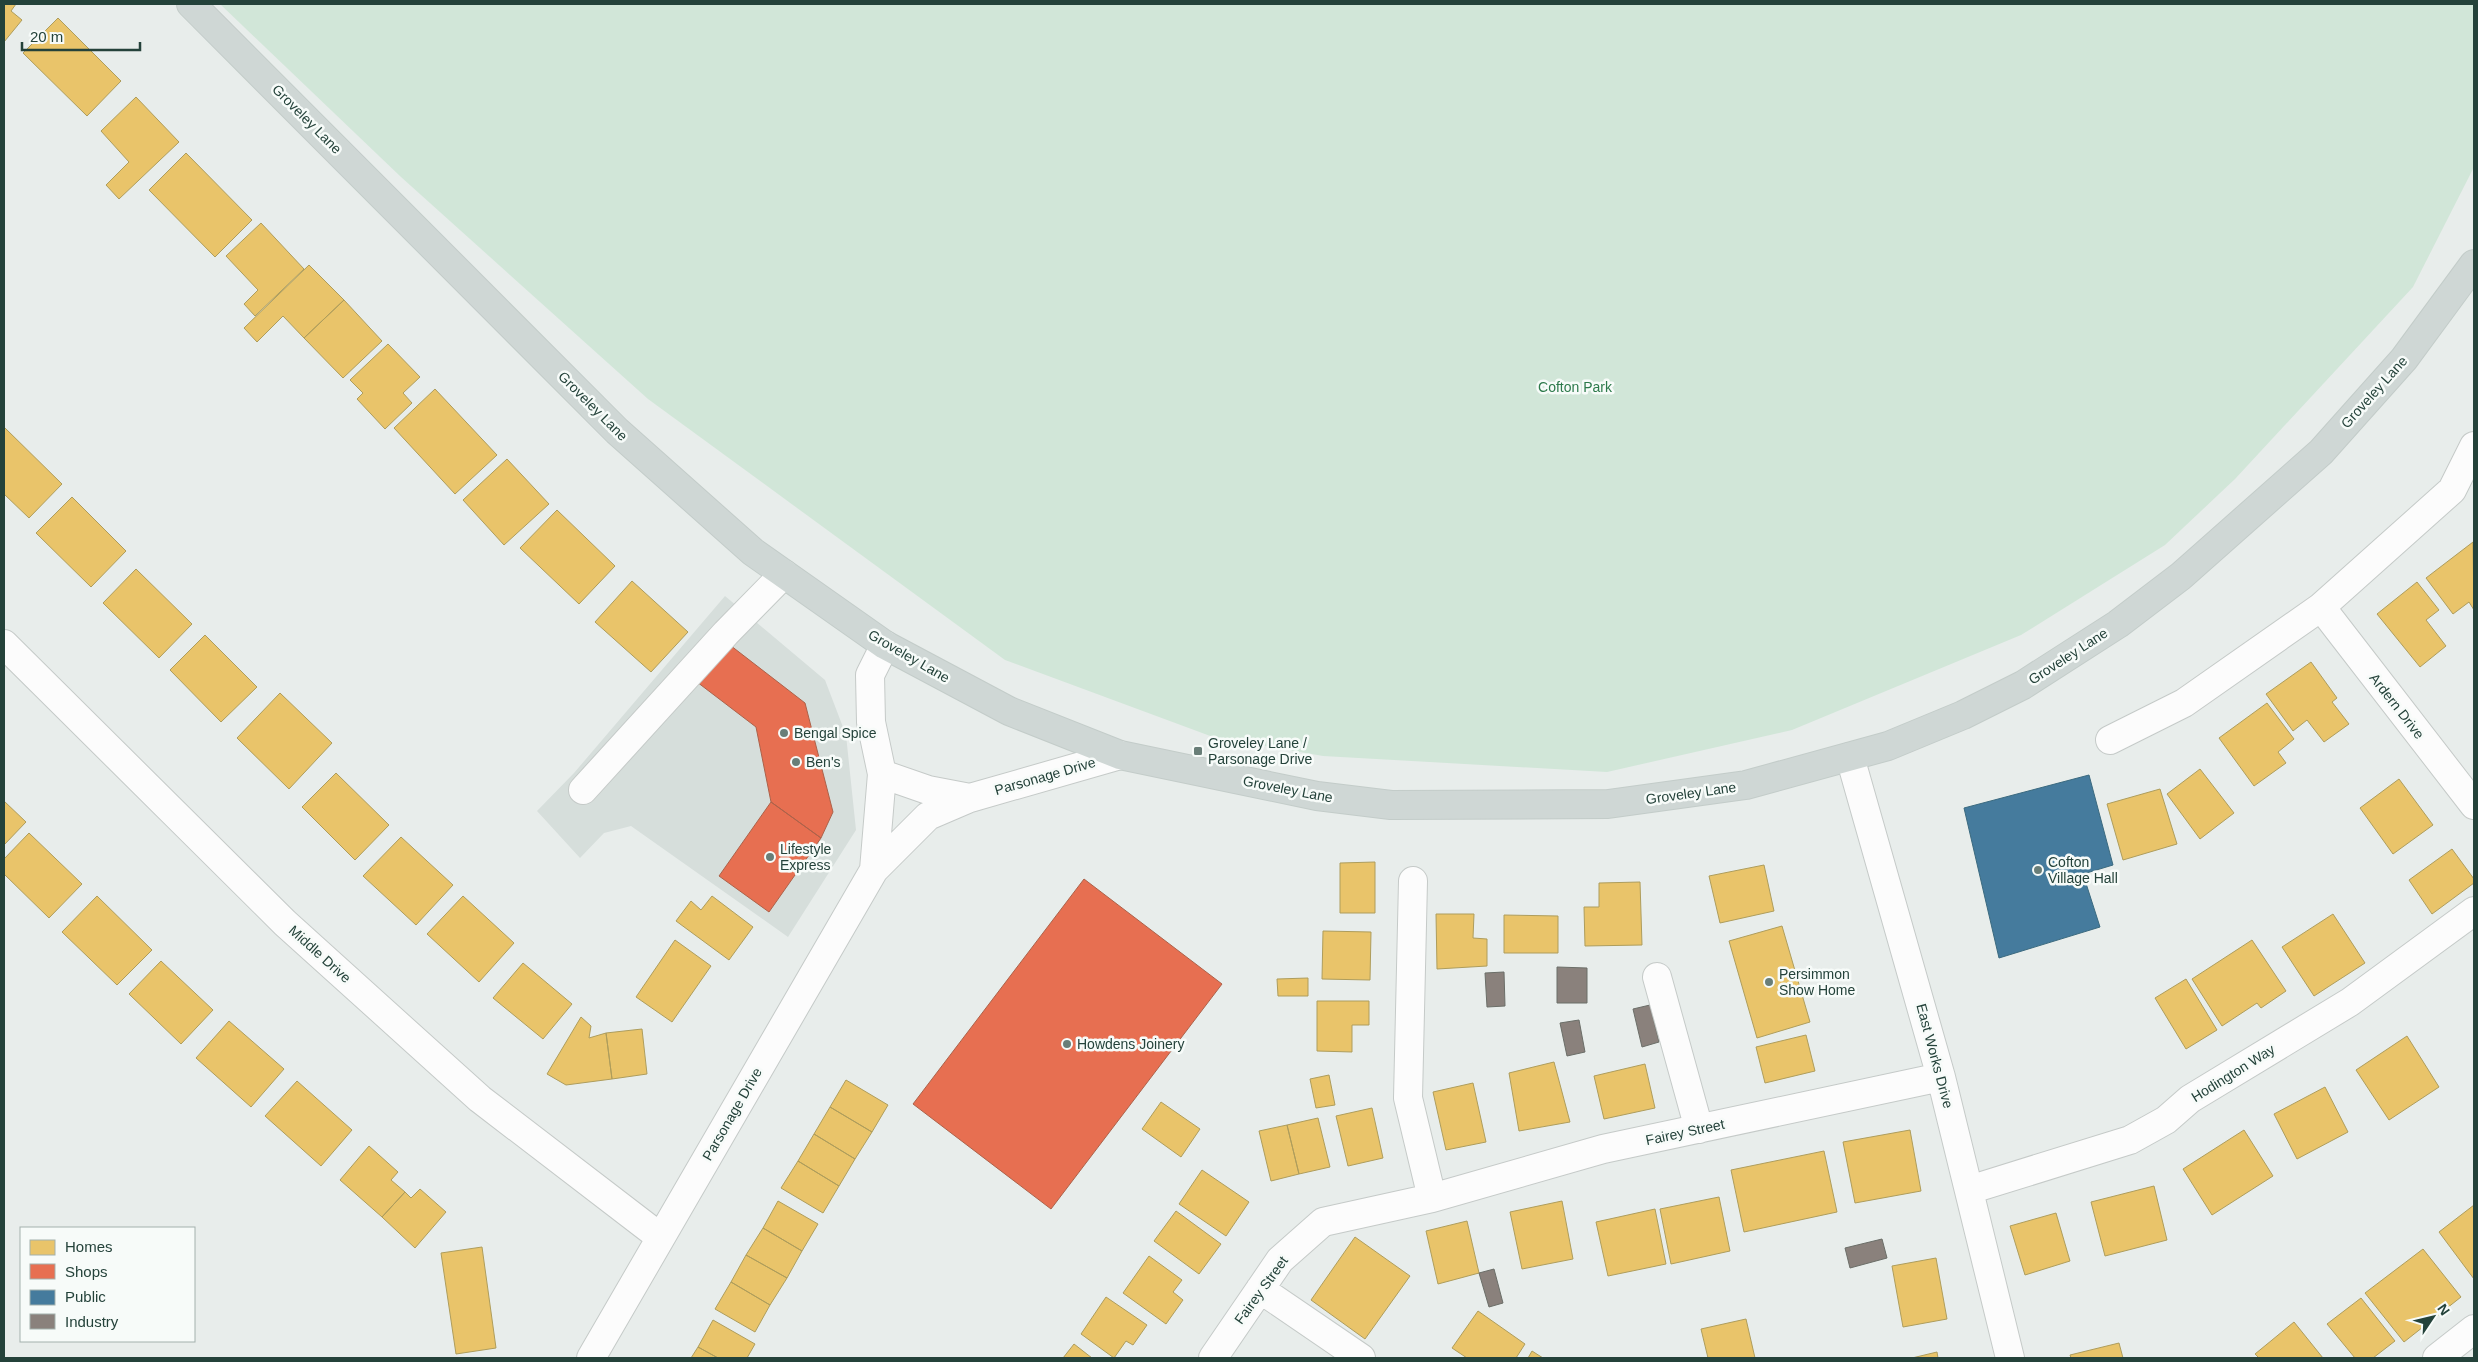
<svg xmlns="http://www.w3.org/2000/svg" width="2478" height="1362" font-family="Helvetica,sans-serif">
<style>
.built{fill:#d6dedb}
.green{fill:#d1e6d8}
.homes{fill:#e9c46a;stroke:#ae9d5c}
.shops{fill:#e76f51;stroke:#ac624a}
.public{fill:#457b9d;stroke:#3b6a7f}
.industry{fill:#8a817c;stroke:#6b6e68}
.lines{fill:none;stroke-linecap:round;stroke-linejoin:round}
.minor-casing{stroke:#c5cac8;stroke-width:30}
.major-casing{stroke:#c3ccc9;stroke-width:30}
.minor{stroke:#fcfcfc;stroke-width:28}
.major{stroke:#cfd7d5;stroke-width:28}
.poi-dot{fill:#697e78;stroke:#f7fbf9;stroke-width:2}
.labels{text-anchor:middle;dominant-baseline:central;stroke-width:5;stroke-linejoin:round;paint-order:stroke}
.street-label{font-size:14px;fill:#24423a;stroke:#f7fbf9}
.park-label{font-size:14px;fill:#2d7a4b;stroke:#f7fbf9}
.poi-label{font-size:14px;fill:#24423a;stroke:#f7fbf9;text-anchor:start}
</style>
<rect width="100%" height="100%" fill="#e8edeb"/>
<path class="built" d="M725 596 825 680 846 735 856 830 788 937 631 826 604 833 580 858 537 811 574 773Z"/>
<path class="green" d="M220 4H2474V167L2413 287 2235 479 2165 545 2021 635 1792 730 1607 772 1323 756 1213 737 1005 660 648 399 401 177Z"/>
<path class="homes" d="M4 4H16L11 11 22 20 4 42Z
M58 18 121 81 87 116 23 53Z
M136 97 179 142 119 199 106 185 129 162 101 131Z
M186 153 252 220 215 257 149 190Z
M261 223 304 269 255 316 244 304 258 290 226 256Z
M309 265 344 300 304 338 283 316 257 342 244 328Z
M344 300 382 341 343 378 304 338Z
M388 344 420 377 403 393 412 403 385 429 357 399 363 393 350 380Z
M435 389 497 455 455 494 394 428Z
M4 427 62 484 29 518 4 494Z
M507 459 549 504 504 545 463 500Z
M72 497 126 551 91 587 36 533Z
M557 510 615 566 579 604 520 548Z
M2473 542 2474 610 2469 602 2453 614 2426 578Z
M136 569 192 624 159 658 103 603Z
M632 581 688 632 651 672 595 622Z
M2417 582 2439 610 2426 620 2446 646 2420 667 2377 614Z
M205 635 257 687 221 722 170 670Z
M2311 662 2337 698 2332 702 2349 724 2324 742 2307 720 2293 731 2266 694Z
M280 693 332 743 289 789 237 738Z
M2267 703 2294 739 2278 752 2286 763 2254 786 2219 738Z
M2200 769 2234 813 2200 839 2167 794Z
M336 773 389 825 355 860 302 807Z
M2399 779 2433 825 2393 854 2360 808Z
M2160 789 2177 844 2123 860 2107 804Z
M4 801 26 822 4 845Z
M29 833 82 884 49 918 4 874V859Z
M401 837 453 885 416 925 363 876Z
M2452 849 2474 879V883L2432 914 2409 880Z
M1375 862V913H1340V863Z
M1764 865 1774 911 1720 923 1709 876Z
M1640 882 1642 945 1585 946 1584 907H1599V883Z
M97 896 152 950 117 985 62 932Z
M463 896 514 943 479 982 427 934Z
M712 896 753 927 729 960 676 921 691 901 701 910Z
M1436 914H1474L1473 938 1487 939V966L1437 969Z
M2333 914 2365 963 2314 996 2282 947Z
M1504 915 1558 916V953H1504Z
M1782 926 1810 1022 1757 1038 1729 941Z
M1323 931 1371 932 1370 980 1322 979Z
M675 940 711 966 672 1022 636 997Z
M2252 940 2286 991 2261 1008 2257 1003 2222 1026 2192 979Z
M161 961 213 1010 181 1044 129 994Z
M523 963 572 1004 543 1039 493 998Z
M1308 978V996H1278L1277 979Z
M2186 979 2217 1030 2186 1049 2155 998Z
M1317 1001H1369V1025H1352V1052L1317 1051Z
M581 1017 591 1026 589 1038 606 1033 612 1079 566 1085 547 1074Z
M229 1021 284 1069 251 1107 196 1058Z
M642 1029 647 1074 612 1079 606 1033Z
M1806 1035 1815 1071 1765 1083 1756 1047Z
M2407 1036 2439 1087 2389 1120 2356 1070Z
M1554 1062 1570 1122 1519 1131 1509 1073Z
M1645 1064 1655 1108 1604 1119 1594 1076Z
M1329 1075 1335 1105 1316 1108 1310 1079Z
M846 1080 888 1105 872 1132 830 1107Z
M297 1081 352 1130 321 1166 265 1116Z
M1473 1083 1486 1142 1446 1150 1433 1092Z
M2325 1087 2348 1132 2297 1159 2274 1114Z
M1161 1102 1200 1129 1181 1157 1142 1129Z
M830 1107 872 1132 855 1159 814 1134Z
M1372 1108 1383 1158 1348 1166 1336 1116Z
M1318 1118 1330 1167 1299 1174 1287 1125Z
M1287 1125 1299 1174 1271 1181 1259 1131Z
M1910 1130 1921 1191 1855 1203 1843 1142Z
M2244 1130 2273 1176 2212 1215 2183 1169Z
M814 1134 855 1159 839 1186 798 1161Z
M369 1146 398 1172 391 1180 405 1192 382 1217 340 1180Z
M1824 1151 1837 1212 1744 1232 1731 1170Z
M798 1161 839 1186 823 1213 781 1188Z
M1202 1170 1249 1202 1226 1236 1179 1204Z
M2154 1186 2167 1240 2105 1256 2091 1202Z
M420 1189 446 1212 415 1248 382 1217 405 1192 411 1198Z
M1719 1197 1730 1251 1671 1264 1660 1209Z
M778 1201 818 1224 802 1251 763 1228Z
M1562 1201 1573 1259 1522 1269 1510 1212Z
M2474 1205V1279L2439 1232Z
M1655 1209 1666 1264 1608 1276 1596 1222Z
M1176 1211 1221 1244 1199 1274 1154 1241Z
M2056 1213 2070 1261 2025 1275 2010 1226Z
M1467 1221 1479 1273 1438 1284 1426 1231Z
M763 1228 802 1251 787 1278 746 1255Z
M1355 1237 1410 1276 1365 1339 1311 1300Z
M482 1247 496 1348 456 1354 441 1253Z
M2423 1249 2461 1297 2404 1342 2365 1293Z
M746 1255 787 1278 770 1305 731 1282Z
M1149 1256 1182 1280 1173 1292 1183 1300 1166 1324 1123 1293Z
M1936 1258 1947 1319 1903 1327 1892 1266Z
M731 1282 770 1305 755 1332 715 1309Z
M1106 1297 1147 1325 1133 1345 1126 1341 1114 1358 1081 1334Z
M2361 1298 2395 1341 2373 1358H2355L2327 1324Z
M1478 1311 1525 1344 1516 1358H1467L1452 1348Z
M1746 1319 1755 1358H1708L1701 1329Z
M713 1320 755 1344 747 1358H718L698 1347Z
M2294 1322 2323 1358H2259L2255 1354Z
M2119 1343 2123 1358H2071L2070 1355Z
M1074 1344 1092 1358H1063Z
M698 1347 718 1358H691Z
M1532 1351 1543 1358H1528Z
M1937 1352 1938 1358H1912Z"/>
<path class="shops" d="M726 642 805 703 833 812 821 838 771 802 756 727 697 682Z
M771 802 821 838 769 912 719 876Z
M1084 879 1222 984 1051 1209 913 1104Z"/>
<path class="public" d="M2089 775 2113 865 2083 874 2100 927 1999 958 1964 808Z"/>
<path class="industry" d="M1557 967 1587 968V1003H1557Z
M1504 972 1505 1006 1487 1007 1485 973Z
M1650 1005 1659 1042 1642 1047 1633 1009Z
M1579 1020 1585 1052 1567 1056 1560 1023Z
M1882 1239 1887 1258 1850 1268 1845 1248Z
M1494 1269 1503 1303 1489 1307 1479 1273Z"/>
<g class="lines">
<g class="minor-casing">
<path id="minor" d="M2321 607 2474 805
M4 644 285 923 480 1099 660 1237
M2110 740 2184 703 2321 607 2452 490 2474 446
M1850 757 1941 1077 2010 1358
M882 774 928 790 970 798
M583 790 726 633 784 574
M874 870 882 774 871 722 870 675 885 645
M1413 881 1408 1098 1432 1198
M1657 977 1699 1129
M1969 1190 2130 1140 2166 1120 2190 1099 2350 1002 2474 911
M1260 1289 1361 1358
M591 1358 874 870 928 816 970 798 1120 755
M1213 1358 1280 1260 1323 1222 1432 1198 1603 1149 1941 1077
M2437 1358 2474 1329"/>
</g>
<g class="major-casing">
<path id="major" d="M191 4 617 431 753 552 885 645 1009 711 1120 755 1317 796 1391 805 1608 804 1746 785 1888 746 1963 715 2023 685 2118 624 2181 576 2321 452 2404 359 2474 264"/>
</g>
<use href="#minor" class="minor"/>
<use href="#major" class="major"/>
</g>
<g class="poi-dot">
<circle cx="784" cy="733" r="5"/>
<rect x="1193" y="746" width="10" height="10" rx="2.5"/>
<circle cx="796" cy="762" r="5"/>
<circle cx="770" cy="857" r="5"/>
<circle cx="2038" cy="870" r="5"/>
<circle cx="1769" cy="982" r="5"/>
<circle cx="1067" cy="1044" r="5"/>
</g>
<g class="labels">
<g class="street-label">
<text transform="translate(307 119) rotate(45)">Groveley Lane</text>
<text transform="translate(2374 392) rotate(-48)">Groveley Lane</text>
<text transform="translate(593 406) rotate(45)">Groveley Lane</text>
<text transform="translate(909 656) rotate(30)">Groveley Lane</text>
<text transform="translate(2068 656) rotate(-33)">Groveley Lane</text>
<text transform="translate(2397 706) rotate(52)">Ardern Drive</text>
<text transform="translate(1045 776) rotate(-16)">Parsonage Drive</text>
<text transform="translate(1288 789) rotate(11)">Groveley Lane</text>
<text transform="translate(1691 793) rotate(-8)">Groveley Lane</text>
<text transform="translate(320 954) rotate(42)">Middle Drive</text>
<text transform="translate(1935 1056) rotate(75)">East Works Drive</text>
<text transform="translate(2233 1073) rotate(-32)">Hodington Way</text>
<text transform="translate(732 1114) rotate(-60)">Parsonage Drive</text>
<text transform="translate(1685 1132) rotate(-12)">Fairey Street</text>
<text transform="translate(1261 1290) rotate(-54)">Fairey Street</text>
</g>
<g class="park-label">
<text x="1575" y="387">Cofton Park</text>
</g>
<g class="poi-label">
<text x="794" y="733">Bengal Spice</text>
<text x="1208" y="743">Groveley Lane /<tspan x="1208" dy="16">Parsonage Drive</tspan></text>
<text x="806" y="762">Ben's</text>
<text x="780" y="849">Lifestyle<tspan x="780" dy="16">Express</tspan></text>
<text x="2048" y="862">Cofton<tspan x="2048" dy="16">Village Hall</tspan></text>
<text x="1779" y="974">Persimmon<tspan x="1779" dy="16">Show Home</tspan></text>
<text x="1077" y="1044">Howdens Joinery</text>
</g>
</g>
<rect width="2478" height="1362" fill="none" stroke="#24423a" stroke-width="10"/>
<rect x="20" y="1227" width="175" height="115" fill="#f7fbf9" stroke="#a3b1ad"/>
<rect x="30" y="1240" width="25" height="15" fill="#e9c46a" stroke="#a3b1ad"/>
<text x="65" y="1252" font-size="15" fill="#24423a">Homes</text>
<rect x="30" y="1264" width="25" height="15" fill="#e76f51" stroke="#a3b1ad"/>
<text x="65" y="1277" font-size="15" fill="#24423a">Shops</text>
<rect x="30" y="1290" width="25" height="15" fill="#457b9d" stroke="#a3b1ad"/>
<text x="65" y="1302" font-size="15" fill="#24423a">Public</text>
<rect x="30" y="1314" width="25" height="15" fill="#8a817c" stroke="#a3b1ad"/>
<text x="65" y="1327" font-size="15" fill="#24423a">Industry</text>
<g transform="translate(2433 1317) rotate(55)" stroke="#f7fbf9" stroke-width="4" paint-order="stroke">
<path d="M0-4L9 19L0 12L-9 19Z" fill="#24423a"/>
<text y="-8" font-size="14" font-weight="bold" text-anchor="middle" fill="#24423a">N</text>
</g>
<path d="M22 42v8h118v-8" fill="none" stroke="#24423a" stroke-width="2.5"/>
<text x="30" y="42" font-size="15" fill="#24423a" stroke="#f7fbf9" stroke-width="4" paint-order="stroke">20 m</text>
</svg>
